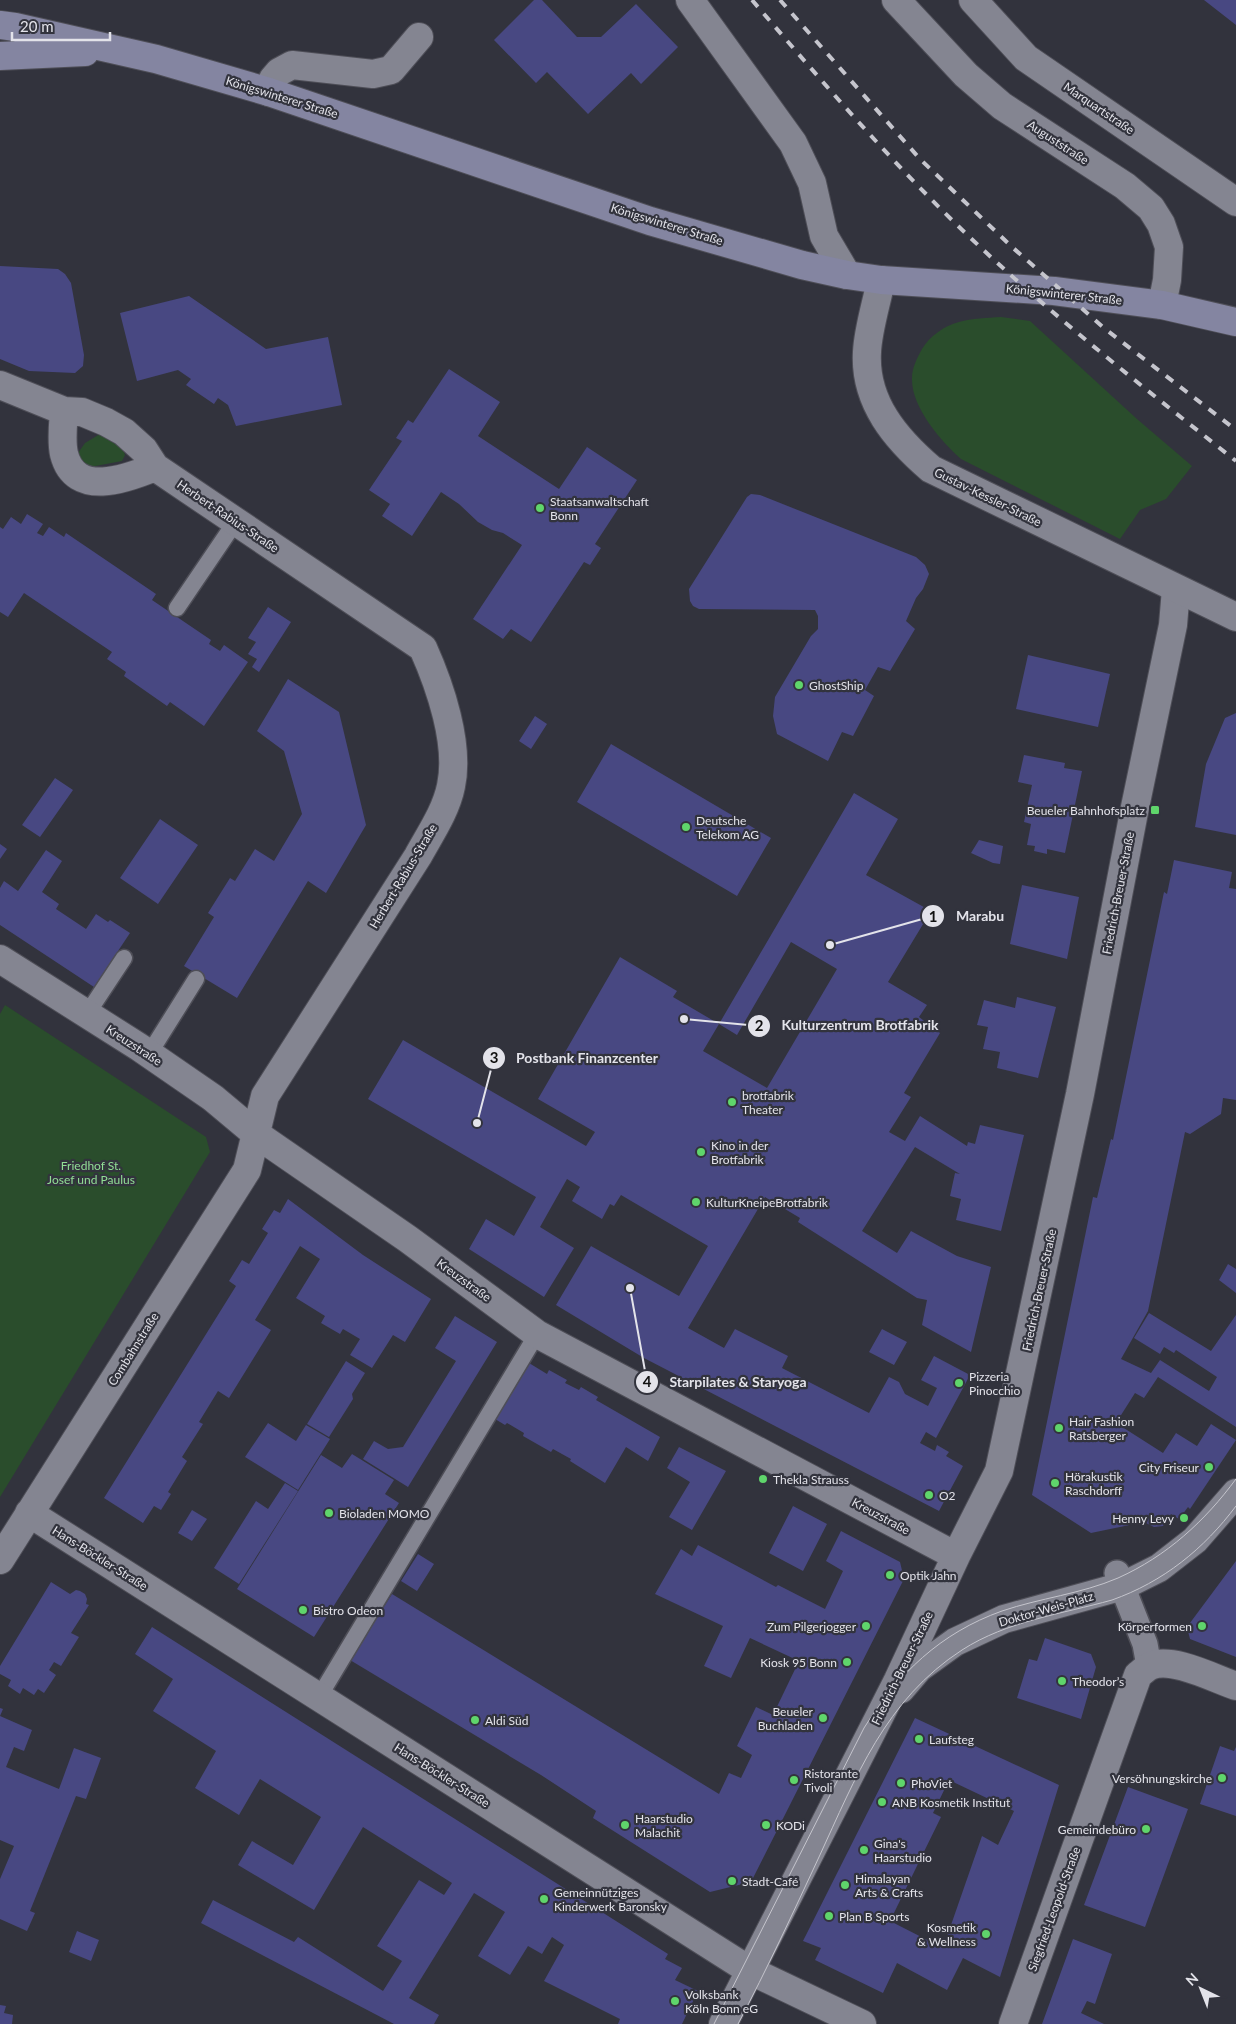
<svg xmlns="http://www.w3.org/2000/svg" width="1236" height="2024" font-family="Lato,sans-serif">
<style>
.green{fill:#2a4d2c}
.building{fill:#484882;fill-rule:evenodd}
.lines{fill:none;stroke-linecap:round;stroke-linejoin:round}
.service-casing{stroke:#4e4e57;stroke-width:19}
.pedestrian-casing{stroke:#4e4e57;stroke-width:28}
.minor-casing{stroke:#4e4e57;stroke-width:30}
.tertiary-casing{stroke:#4e4e57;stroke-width:30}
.secondary-casing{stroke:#4e4e57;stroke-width:30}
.service{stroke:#848591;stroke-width:16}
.pedestrian{stroke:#848591;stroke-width:25}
.minor{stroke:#848591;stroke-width:28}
.tertiary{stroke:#848591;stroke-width:28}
.secondary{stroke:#8485a1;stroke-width:28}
.tram{stroke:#c5c5cd;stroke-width:1}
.rail{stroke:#c5c5cd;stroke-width:4;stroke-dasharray:9 9;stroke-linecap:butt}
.poi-dot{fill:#5fd56b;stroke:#32333d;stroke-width:2}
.labels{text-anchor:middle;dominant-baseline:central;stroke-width:4.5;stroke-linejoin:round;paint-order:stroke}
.street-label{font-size:12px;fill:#e3e3ea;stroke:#32333d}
.poi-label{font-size:12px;fill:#e3e3ea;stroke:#32333d;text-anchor:start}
.park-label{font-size:12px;fill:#91dd95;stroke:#32333d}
.leader{fill:none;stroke:#e3e3ea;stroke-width:2}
.callout-dot{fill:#e3e3ea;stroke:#32333d;stroke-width:2}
.mark-label{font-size:15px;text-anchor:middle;font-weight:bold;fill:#111}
.callout-label{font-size:14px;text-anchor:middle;font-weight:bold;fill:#e3e3ea;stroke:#32333d;stroke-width:4.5;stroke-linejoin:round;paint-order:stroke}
</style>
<rect width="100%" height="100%" fill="#32333d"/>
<path class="green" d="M1001 317 1030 321 1137 419 1192 466 1166 499 1140 510 1120 539 961 459C941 441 911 407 912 378 912 368 917 358 922 349 930 336 944 326 959 322 972 318 987 318 1001 317Z
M100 434 123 449 125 455 122 461 90 467 79 458 78 453 85 443Z
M5 1005 206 1137 210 1152 0 1497V1014Z"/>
<path class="building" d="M534 0H542L577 37H601L636 4 678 47 641 84 631 73 588 114 547 72 536 83 494 40Z
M1204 0H1236V25Z
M0 266 58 269 65 274 71 283 84 355 83 366 75 373 29 371 0 359Z
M189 296 266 349 328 337 342 405 236 426 228 405 218 398 214 404 186 385 191 379 178 370 137 381 120 313Z
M449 369 500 402 478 436 559 489 587 447 637 480 595 544 601 548 590 565 584 562 531 642 511 629 503 639 473 619 522 545 503 533 492 530 478 522 459 504 441 492 412 536 382 516 390 504 369 490 402 441 396 438 408 420 413 423Z
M751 494 760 495 916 557 925 565 929 574 923 589 916 598 906 621 915 629 890 671 878 667 865 690 874 696 853 736 842 732 828 761 777 734 773 716 775 697 811 636 818 629V616L815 610 699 609 693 606 690 601 689 589 747 497Z
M27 514 43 524 37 533 43 536 49 527 64 537 66 533 156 594 152 600 211 640 209 644 220 651 224 645 248 662 204 726 170 702 167 706 124 676 126 672 107 659 112 652 24 593 8 617 0 612V527L3 529 11 517 21 524Z
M268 607 291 622 259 672 252 667 257 659 248 654 256 642 248 638Z
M1028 655 1110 674 1098 727 1016 709Z
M288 679 339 712 366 825 326 893 308 881 237 998 184 966 214 917 208 913 230 878 235 881 255 849 274 861 302 814 284 751 257 731Z
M1236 713V835L1195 827 1206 764 1225 718Z
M535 716 547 724 531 749 519 741Z
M611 744 771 838 737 896 577 802Z
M1024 755 1065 763 1064 768 1082 771 1065 853 1047 849V854L1034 851 1035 846 1027 845 1031 824 1024 822 1032 785 1018 782Z
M55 778 73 790 40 837 22 825Z
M854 793 898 819 866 875 931 911 888 982 927 1005 919 1017 940 1033 904 1093 911 1097 889 1132 905 1141 920 1116 967 1146 968 1142 975 1144 980 1125 1024 1135 1001 1231 956 1220 961 1199 950 1196 955 1173 960 1174 915 1147 862 1231 897 1253 911 1231 957 1256 991 1267 971 1352 922 1325 927 1300 917 1298 798 1222 800 1218 765 1197 688 1328 724 1348 735 1329 788 1356 782 1368 869 1413 889 1377 899 1382 905 1394 928 1406 937 1388 921 1380 934 1356 970 1375 936 1438 926 1432 920 1443 935 1451 937 1445 949 1452 946 1456 963 1466 939 1511 644 1358 556 1305 591 1246 679 1296 708 1246 621 1195 614 1206 610 1204 602 1219 572 1201 580 1187 567 1179 540 1227 574 1248 544 1297 469 1249 486 1219 514 1236 536 1197 368 1099 403 1040 586 1146 595 1132 538 1099 620 957 677 991 673 997 719 1024ZM791 942 837 969 767 1088 703 1051 719 1024 737 1035Z
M160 819 198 845 158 904 120 878Z
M979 840 1003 846 1000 864 993 863 971 853Z
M0 844 7 849 0 859Z
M46 850 62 861 42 892 59 904 56 909 86 929 96 914 108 922 110 920 130 933 94 987 0 925V888L4 881 18 891Z
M1174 860 1232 872 1229 888 1236 889V1100L1223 1098 1221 1114 1190 1134 1185 1132 1148 1311 1121 1359 1151 1373 1160 1360 1209 1391 1217 1377 1176 1350 1174 1353 1164 1347 1160 1354 1134 1338 1149 1313 1211 1351 1236 1315V1427L1158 1377 1144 1398 1135 1393 1116 1423 1163 1453 1176 1433 1197 1446 1211 1424 1236 1440 1190 1509 1188 1507 1179 1519 1171 1514 1163 1526 1154 1527 1144 1522 1091 1533 1032 1495 1093 1197 1097 1198 1111 1139 1113 1140 1164 892 1167 894Z
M1022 885 1079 897 1067 959 1010 944Z
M1017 997 1056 1007 1038 1078 997 1068 1000 1052 983 1049 988 1027 977 1025 984 1000 1015 1008Z
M288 1199 363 1255 431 1299 405 1342 393 1335 372 1368 350 1355 360 1339 343 1329 340 1334 321 1323 325 1316 296 1298 320 1259 300 1246 255 1320 271 1330 229 1398 218 1391 199 1422 203 1424 182 1457 187 1461 168 1492 171 1494 161 1510 154 1506 143 1523 104 1498 236 1286 229 1281 242 1260 249 1264 268 1233 262 1229 274 1210 280 1213Z
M1228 1264 1236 1269V1293L1219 1280Z
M455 1316 497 1342 408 1487 363 1459 374 1441 388 1449 403 1447 456 1361 435 1348Z
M882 1329 907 1342 894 1365 869 1352Z
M346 1361 365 1373 352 1394 353 1399 329 1437 307 1424Z
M529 1363 547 1374 549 1370 567 1380 565 1383 579 1390 581 1387 598 1397 596 1400 660 1437 648 1461 626 1447 605 1483 570 1461 571 1459 553 1449 551 1452 523 1436 524 1433 507 1423 505 1425 495 1419Z
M268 1423 296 1441 306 1425 330 1439 298 1490 245 1457Z
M679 1447 726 1471 692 1530 669 1517 690 1482 667 1468Z
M352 1454 394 1480 385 1494 399 1503 314 1637 237 1589 321 1455 342 1468Z
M285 1483 298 1491 239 1584 214 1568 256 1501 268 1509Z
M793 1506 827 1524 803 1571 769 1553Z
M192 1510 207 1519 192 1541 178 1533Z
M841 1531 900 1562 904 1579 751 1882 710 1892 593 1818 596 1811 541 1775 350 1660 392 1594 719 1794 729 1773 741 1778 752 1755 737 1746 756 1707 773 1715 799 1661 750 1638 731 1678 704 1666 723 1626 655 1594 681 1549 692 1556 698 1545 776 1587 778 1585 825 1609 843 1571 826 1561Z
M418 1554 434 1564 417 1591 401 1581Z
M1236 1561V1657L1190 1639 1187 1627Z
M51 1582 70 1594 76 1590 80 1591 85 1594 87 1599 86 1604 89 1605 71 1633 79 1637 61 1666 54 1662 49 1670 56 1675 44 1693 38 1689 34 1695 23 1688 20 1694 8 1686 11 1680 0 1674V1666Z
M152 1627 668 1954 665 1959 682 1968 675 1980 698 1991 682 2024H618L620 2019 544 1981 564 1945 552 1937 542 1954 528 1946 510 1975 478 1956 505 1912 474 1893 409 1998 439 2015 434 2024H394L201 1923 213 1900 294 1942 298 1937 383 1991 402 1961 377 1946 419 1880 444 1895 452 1883 363 1827 314 1910 238 1865 252 1841 293 1865 321 1817 260 1779 239 1815 195 1788 216 1751 153 1711 173 1679 135 1654Z
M1045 1638 1091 1654 1096 1667 1081 1719 1017 1698 1029 1659 1037 1661Z
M0 1708 3 1709 0 1716 32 1730 24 1751 14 1747 6 1767 59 1789 74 1748 101 1758 86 1799 76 1796 30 1911 35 1913 27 1931 0 1919V1879L14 1846 0 1840Z
M915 1718 1059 1785 1000 1977 963 1958 947 1990 897 1963 883 1993 815 1960 821 1948 803 1941ZM949 1780 1014 1811 998 1845 982 1836 943 1948 890 1921 941 1817 933 1813Z
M1220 1746 1234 1751 1236 1747V1816L1200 1804Z
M1128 1787 1188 1809 1145 1927 1084 1905Z
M77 1931 99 1940 91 1961 69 1952Z
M1073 1939 1112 1954 1095 2004 1087 2001 1081 2013 1104 2024H1042Z
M0 2005 6 2006 4 2013 13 2015 12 2024H0Z"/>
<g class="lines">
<g class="service-casing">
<path id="service" d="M177 608 236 521
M87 1014 124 958
M149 1054 196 979
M319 1697 537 1334"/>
</g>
<g class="pedestrian-casing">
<path id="pedestrian" d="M1117 1573 1145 1644 1149 1666"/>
</g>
<g class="minor-casing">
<path id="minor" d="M690 0 793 143 812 183 824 236 847 275
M896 0 966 75 1002 106 1125 186 1151 208 1161 224 1169 247 1167 280 1162 305
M973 0 1026 58 1236 202
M269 92 273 79 279 72 292 65 373 74 391 70 419 37
M0 385 64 411 82 412 106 422 124 432 144 450 155 467 423 648C440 686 460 744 451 786 446 811 430 834 418 856L265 1096 247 1170 0 1560
M64 411C63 425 61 441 64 454 75 498 126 479 155 467
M0 959 139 1047 213 1098 256 1134 408 1239 537 1334 956 1556
M29 1513 749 1970 862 2024
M901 1689 919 1668 955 1642 1004 1619 1123 1586 1159 1568 1195 1540 1236 1493
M723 2024 898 1680 956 1556 999 1471 1080 1094 1134 812 1173 625 1176 589
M1013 2024 1138 1675C1142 1672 1146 1668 1150 1666 1172 1656 1215 1679 1236 1686"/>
</g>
<g class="tertiary-casing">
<path id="tertiary" d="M881 280C877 302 868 329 867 352 864 402 896 439 931 469L1236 617"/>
</g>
<g class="secondary-casing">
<path id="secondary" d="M0 25 15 27 156 59 269 92 650 221 802 265 847 275 881 280 1054 291 1162 305 1236 322
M0 56 85 52"/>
</g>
<use href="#service" class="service"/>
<use href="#pedestrian" class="pedestrian"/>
<use href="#minor" class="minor"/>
<use href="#tertiary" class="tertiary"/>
<use href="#secondary" class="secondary"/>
<path class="tram" d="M714 2024 864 1728C898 1674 940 1633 1002 1611 1040 1598 1081 1594 1118 1578 1167 1556 1205 1521 1236 1479
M738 2024C767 1969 793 1913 819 1857 856 1777 885 1700 962 1650 1007 1621 1062 1614 1112 1600 1163 1582 1204 1549 1236 1506"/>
<path class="rail" d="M752 0C825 85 897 169 978 245 1060 322 1148 391 1236 461
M780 0 920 159 1012 247 1104 328 1236 430"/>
</g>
<g class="poi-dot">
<circle cx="540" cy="508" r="5"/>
<circle cx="799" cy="685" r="5"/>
<rect x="1150" y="805" width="10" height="10" rx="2.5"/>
<circle cx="686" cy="827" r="5"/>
<circle cx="732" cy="1102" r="5"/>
<circle cx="701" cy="1152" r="5"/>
<circle cx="696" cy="1202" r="5"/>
<circle cx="959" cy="1383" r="5"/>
<circle cx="1059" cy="1428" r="5"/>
<circle cx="1209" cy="1467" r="5"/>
<circle cx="763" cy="1479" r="5"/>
<circle cx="1055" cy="1483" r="5"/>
<circle cx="929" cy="1495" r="5"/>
<circle cx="329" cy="1513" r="5"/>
<circle cx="1184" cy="1518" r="5"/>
<circle cx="890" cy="1575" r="5"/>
<circle cx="303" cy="1610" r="5"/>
<circle cx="866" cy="1626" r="5"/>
<circle cx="1202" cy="1626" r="5"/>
<circle cx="847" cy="1662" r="5"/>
<circle cx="1062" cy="1681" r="5"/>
<circle cx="823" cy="1718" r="5"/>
<circle cx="475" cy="1720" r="5"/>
<circle cx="919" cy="1739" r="5"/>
<circle cx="1222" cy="1778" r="5"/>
<circle cx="794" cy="1780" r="5"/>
<circle cx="901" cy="1783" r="5"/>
<circle cx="882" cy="1802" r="5"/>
<circle cx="625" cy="1825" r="5"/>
<circle cx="766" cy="1825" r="5"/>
<circle cx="1146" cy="1829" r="5"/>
<circle cx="864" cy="1850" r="5"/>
<circle cx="732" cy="1881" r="5"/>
<circle cx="845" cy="1885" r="5"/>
<circle cx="544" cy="1899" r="5"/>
<circle cx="829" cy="1916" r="5"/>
<circle cx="986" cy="1934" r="5"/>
<circle cx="675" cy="2001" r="5"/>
</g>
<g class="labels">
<g class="street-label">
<text transform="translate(282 97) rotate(17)">Königswinterer Straße</text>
<text transform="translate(1099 108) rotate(34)">Marquartstraße</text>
<text transform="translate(1058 142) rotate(33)">Auguststraße</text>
<text transform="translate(667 224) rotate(17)">Königswinterer Straße</text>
<text transform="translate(1064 294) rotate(6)">Königswinterer Straße</text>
<text transform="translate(988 497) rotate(26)">Gustav-Kessler-Straße</text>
<text transform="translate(228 516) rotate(34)">Herbert-Rabius-Straße</text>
<text transform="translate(403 876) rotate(-59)">Herbert-Rabius-Straße</text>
<text transform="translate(1118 893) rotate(-79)">Friedrich-Breuer-Straße</text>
<text transform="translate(134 1045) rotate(33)">Kreuzstraße</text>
<text transform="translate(464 1280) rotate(36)">Kreuzstraße</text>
<text transform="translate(1039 1290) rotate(-78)">Friedrich-Breuer-Straße</text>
<text transform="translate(133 1349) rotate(-58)">Combahnstraße</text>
<text transform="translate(881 1516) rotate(28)">Kreuzstraße</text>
<text transform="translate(100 1558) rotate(32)">Hans-Böckler-Straße</text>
<text transform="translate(1046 1609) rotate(-16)">Doktor-Weis-Platz</text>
<text transform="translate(902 1668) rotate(-64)">Friedrich-Breuer-Straße</text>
<text transform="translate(442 1775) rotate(32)">Hans-Böckler-Straße</text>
<text transform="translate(1054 1909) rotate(-70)">Siegfried-Leopold-Straße</text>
</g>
<g class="poi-label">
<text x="550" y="501">Staatsanwaltschaft<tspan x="550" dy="14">Bonn</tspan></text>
<text x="809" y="685">GhostShip</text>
<text x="1145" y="810" text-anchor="end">Beueler Bahnhofsplatz</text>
<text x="696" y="820">Deutsche<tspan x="696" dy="14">Telekom AG</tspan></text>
<text x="742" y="1095">brotfabrik<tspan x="742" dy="14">Theater</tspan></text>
<text x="711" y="1145">Kino in der<tspan x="711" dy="14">Brotfabrik</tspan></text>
<text x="706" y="1202">KulturKneipeBrotfabrik</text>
<text x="969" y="1376">Pizzeria<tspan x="969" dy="14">Pinocchio</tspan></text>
<text x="1069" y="1421">Hair Fashion<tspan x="1069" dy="14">Ratsberger</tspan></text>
<text x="1199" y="1467" text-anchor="end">City Friseur</text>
<text x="1065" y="1476">Hörakustik<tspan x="1065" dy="14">Raschdorff</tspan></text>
<text x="773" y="1479">Thekla Strauss</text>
<text x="939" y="1495">O2</text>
<text x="339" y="1513">Bioladen MOMO</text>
<text x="1174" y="1518" text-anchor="end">Henny Levy</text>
<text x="900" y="1575">Optik Jahn</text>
<text x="313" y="1610">Bistro Odeon</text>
<text x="856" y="1626" text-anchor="end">Zum Pilgerjogger</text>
<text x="1192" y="1626" text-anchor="end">Körperformen</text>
<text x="837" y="1662" text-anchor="end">Kiosk 95 Bonn</text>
<text x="1072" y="1681">Theodor’s</text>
<text x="813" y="1711" text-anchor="end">Beueler<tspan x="813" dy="14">Buchladen</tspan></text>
<text x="485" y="1720">Aldi Süd</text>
<text x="929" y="1739">Laufsteg</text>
<text x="804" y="1773">Ristorante<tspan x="804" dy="14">Tivoli</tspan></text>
<text x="1212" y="1778" text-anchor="end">Versöhnungskirche</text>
<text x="911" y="1783">PhoViet</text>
<text x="892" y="1802">ANB Kosmetik Institut</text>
<text x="635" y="1818">Haarstudio<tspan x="635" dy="14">Malachit</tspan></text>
<text x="776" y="1825">KODi</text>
<text x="1136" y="1829" text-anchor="end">Gemeindebüro</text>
<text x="874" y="1843">Gina's<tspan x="874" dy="14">Haarstudio</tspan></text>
<text x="855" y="1878">Himalayan<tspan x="855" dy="14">Arts &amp; Crafts</tspan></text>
<text x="742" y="1881">Stadt-Café</text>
<text x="554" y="1892">Gemeinnütziges<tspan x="554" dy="14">Kinderwerk Baronsky</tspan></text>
<text x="839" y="1916">Plan B Sports</text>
<text x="976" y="1927" text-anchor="end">Kosmetik<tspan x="976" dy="14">&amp; Wellness</tspan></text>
<text x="685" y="1994">Volksbank<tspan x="685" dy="14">Köln Bonn eG</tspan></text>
</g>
<g class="park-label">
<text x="91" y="1165">Friedhof St.<tspan x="91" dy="14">Josef und Paulus</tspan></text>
</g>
</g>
<path class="leader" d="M830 945L933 916M684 1019L759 1026M477 1123L494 1058M630 1288L647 1382"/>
<g class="callout-dot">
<circle cx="830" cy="945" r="5"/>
<circle cx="684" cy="1019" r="5"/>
<circle cx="477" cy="1123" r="5"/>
<circle cx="630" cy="1288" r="5"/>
<circle cx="933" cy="916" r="12"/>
<circle cx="759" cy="1026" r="12"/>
<circle cx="494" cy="1058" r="12"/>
<circle cx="647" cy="1382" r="12"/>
</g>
<g class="mark-label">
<text x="933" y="922">1</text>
<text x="759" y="1031">2</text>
<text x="494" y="1063">3</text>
<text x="647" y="1387">4</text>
</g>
<g class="callout-label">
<text x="980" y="921">Marabu</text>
<text x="860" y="1030">Kulturzentrum Brotfabrik</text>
<text x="587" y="1063">Postbank Finanzcenter</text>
<text x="738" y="1387">Starpilates &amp; Staryoga</text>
</g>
<g transform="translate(1201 1989) rotate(317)" stroke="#32333d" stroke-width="4" paint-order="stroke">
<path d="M0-4L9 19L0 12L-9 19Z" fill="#e3e3ea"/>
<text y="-8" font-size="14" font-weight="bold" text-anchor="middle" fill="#e3e3ea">N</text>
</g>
<path d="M12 32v8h98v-8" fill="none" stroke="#e3e3ea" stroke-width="2.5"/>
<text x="20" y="32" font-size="15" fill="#e3e3ea" stroke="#32333d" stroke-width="4" paint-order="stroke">20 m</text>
</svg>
